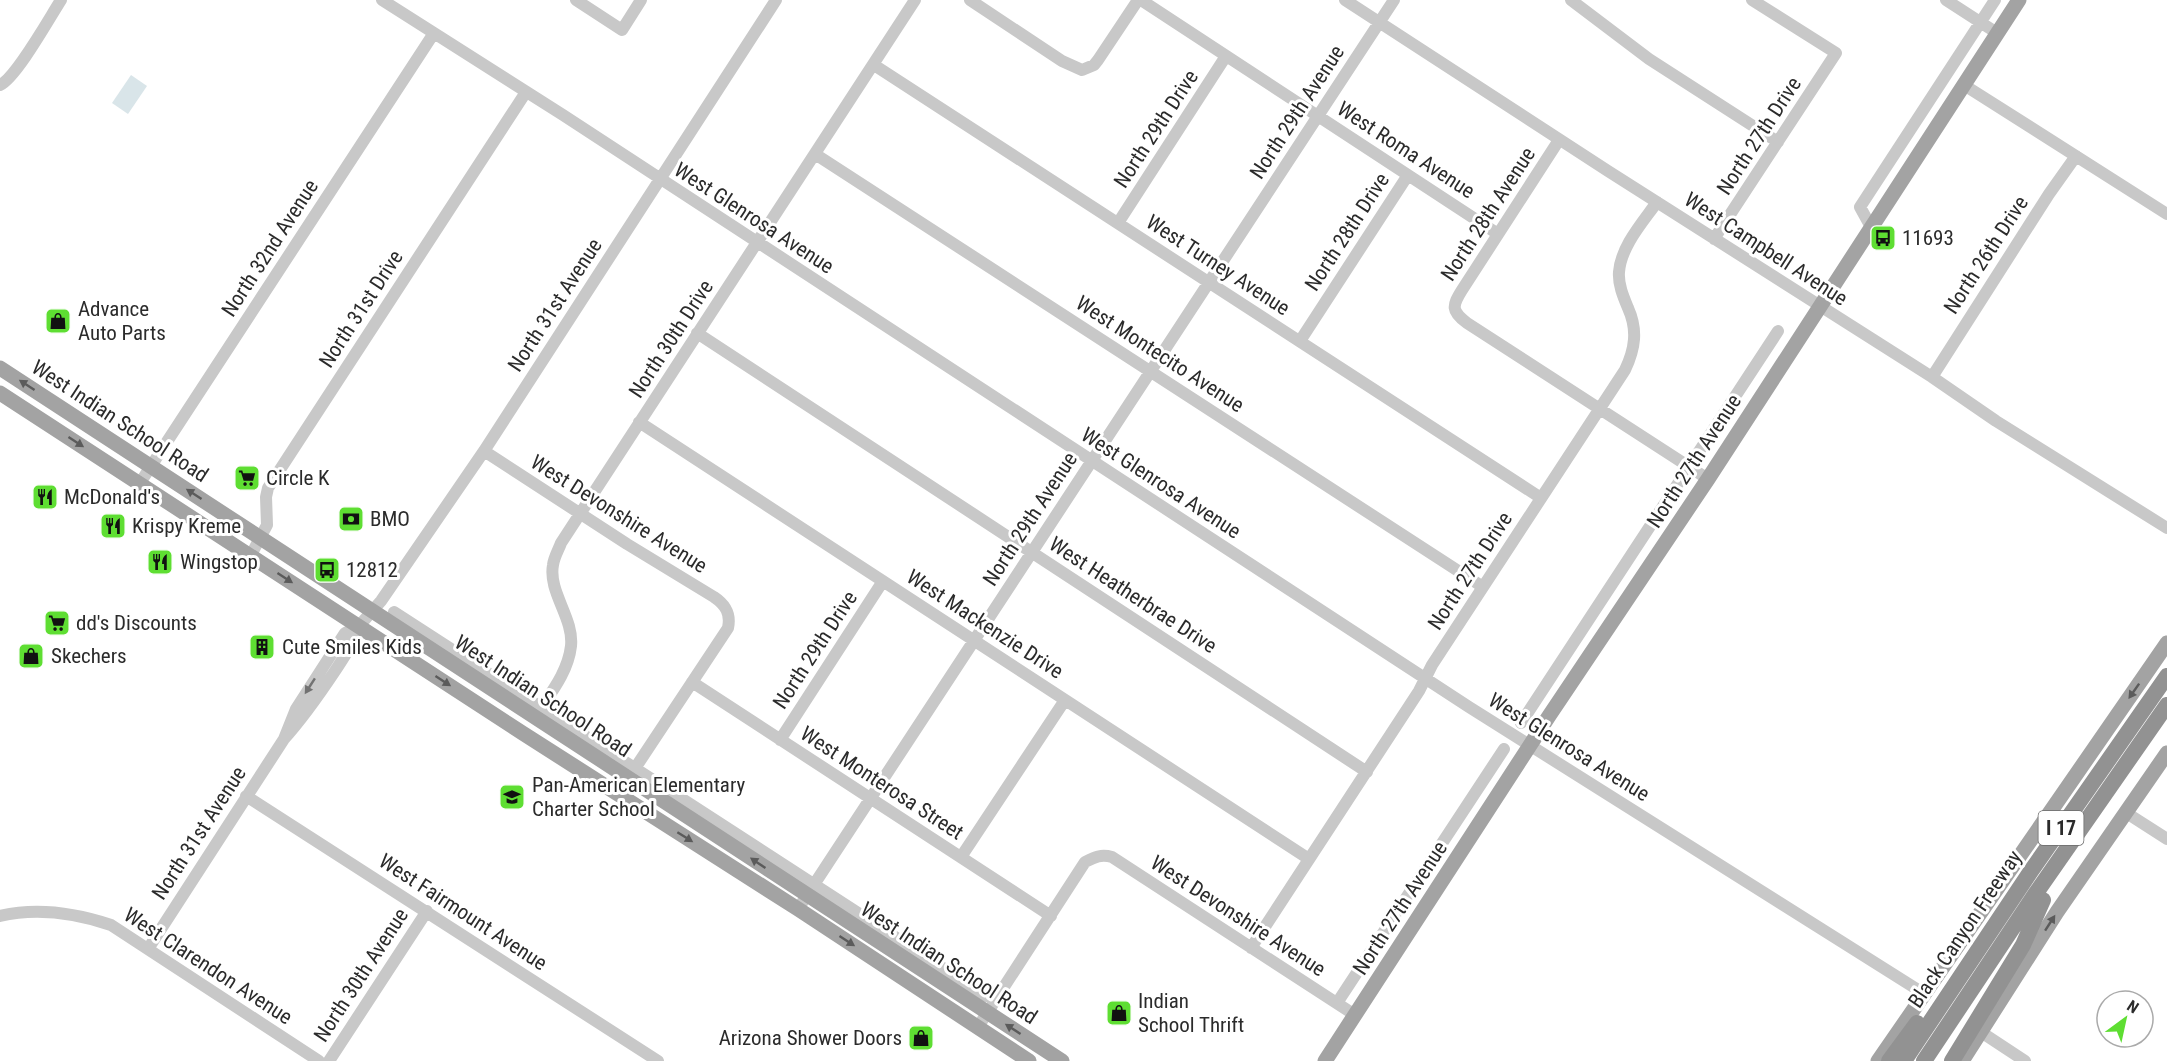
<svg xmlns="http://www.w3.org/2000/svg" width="2167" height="1061" font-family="'Roboto Condensed',sans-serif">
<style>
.green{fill:#d9e5e9}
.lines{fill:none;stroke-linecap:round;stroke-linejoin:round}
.minor{stroke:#c8c8c8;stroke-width:12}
.major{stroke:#a3a3a3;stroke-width:15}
.highway{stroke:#929292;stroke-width:16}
.oneway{fill:#5b5b5b}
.oneway2{fill:#727272}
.labels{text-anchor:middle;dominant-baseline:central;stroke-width:6;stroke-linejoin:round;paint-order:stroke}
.shield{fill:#fff;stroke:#6b6b6b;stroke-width:1.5}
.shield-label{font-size:20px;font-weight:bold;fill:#2b2b2b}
.street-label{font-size:21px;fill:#2b2b2b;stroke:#fff}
.poi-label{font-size:21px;fill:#2b2b2b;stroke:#fff;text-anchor:start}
</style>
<rect width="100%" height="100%" fill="#fff"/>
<path class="green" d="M131 75 147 86 128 114 112 103Z"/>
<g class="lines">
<path class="minor" d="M382 0 563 115 1469 707 1923 993
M576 0 622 30 641 0
M970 0 1062 61 1082 70 1094 65 1098 60 1138 0
M1141 0 1498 234
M1345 0 1608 171 1932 377 1996 421 2167 528
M1571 0 1649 59 1778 142
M1946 0 1997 33
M874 65 1541 498
M0 85C16 78 50 17 61 0
M1964 85 2167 214
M1559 140 1462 290C1452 306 1451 311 1467 323L1708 479
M815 154 1483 587
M1118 223 1226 56
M1871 227 1860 207 1995 0
M1714 239 1836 53 1752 0
M697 333 1367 772
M1300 341 1408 175
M1932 377 2049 194 2076 156
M639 422 1309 859
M484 451 627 544 714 597C726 605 731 614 728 628L618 794
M140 483 434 33
M251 555 267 525 266 497 268 488 526 92
M394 612 986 996
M692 682 1051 916
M535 717C549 695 568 673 571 646 574 618 548 592 553 565 554 557 559 549 561 543L915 0
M1521 723 1778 331
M284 739 296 709 345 633 359 626 381 601 484 451 776 0
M780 740 883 581
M246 796 658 1061
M2125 812 2167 839
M961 857 1065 700
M798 909 1394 0
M0 916C38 907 75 913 111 925L319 1061
M1251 948 1419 691 1432 665 1625 370C1635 349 1638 330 1628 308 1623 296 1618 284 1619 272 1621 246 1643 222 1657 202
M148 949 284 739C303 718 319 695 335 671 344 657 354 643 359 626
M1337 1003 1504 749
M978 1027 1085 862C1095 857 1101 854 1112 857L1355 1015
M1981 1032 2025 1061
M329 1061 427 911"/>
<path class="major" d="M0 368 1062 1061
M0 393 524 734 798 909 1029 1061
M1325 1061 1549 716 1708 479 2019 0
M1878 1061 2167 643
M1962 1061 2057 912 2167 753"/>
<path class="highway" d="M1889 1061 1917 1023
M1904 1061 2031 871 2167 676
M1924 1061 2036 893 2167 705
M1952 1061 2023 945 2043 900"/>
</g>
<defs><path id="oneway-solid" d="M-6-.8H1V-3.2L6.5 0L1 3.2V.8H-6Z" transform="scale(1.5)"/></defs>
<g class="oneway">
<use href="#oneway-solid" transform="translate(27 385) rotate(-147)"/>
<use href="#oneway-solid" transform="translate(76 442) rotate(33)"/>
<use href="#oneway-solid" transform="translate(194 494) rotate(-147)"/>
<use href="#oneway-solid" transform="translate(285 578) rotate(33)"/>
<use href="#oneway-solid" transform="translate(443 681) rotate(33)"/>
<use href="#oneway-solid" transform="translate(2134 691) rotate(125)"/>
<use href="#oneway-solid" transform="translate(685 837) rotate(32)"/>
<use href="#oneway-solid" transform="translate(758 863) rotate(-146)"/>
<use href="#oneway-solid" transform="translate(2050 923) rotate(-57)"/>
<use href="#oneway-solid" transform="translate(847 941) rotate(33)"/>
<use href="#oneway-solid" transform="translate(1013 1029) rotate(-147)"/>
</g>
<use class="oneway2" href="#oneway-solid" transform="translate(310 686) rotate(123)"/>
<defs>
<g id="bus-square" transform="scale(1.35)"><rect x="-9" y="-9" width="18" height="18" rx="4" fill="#5ede32" stroke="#fff"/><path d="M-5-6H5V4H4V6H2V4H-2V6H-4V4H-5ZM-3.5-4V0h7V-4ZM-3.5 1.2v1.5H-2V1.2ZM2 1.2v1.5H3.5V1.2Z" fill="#111"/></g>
<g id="shop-square" transform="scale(1.35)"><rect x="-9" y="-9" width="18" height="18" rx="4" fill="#5ede32" stroke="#fff"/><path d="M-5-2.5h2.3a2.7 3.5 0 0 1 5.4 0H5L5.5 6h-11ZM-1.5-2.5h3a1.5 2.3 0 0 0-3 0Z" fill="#111"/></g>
<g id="supermarket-square" transform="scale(1.35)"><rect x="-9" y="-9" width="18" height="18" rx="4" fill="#5ede32" stroke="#fff"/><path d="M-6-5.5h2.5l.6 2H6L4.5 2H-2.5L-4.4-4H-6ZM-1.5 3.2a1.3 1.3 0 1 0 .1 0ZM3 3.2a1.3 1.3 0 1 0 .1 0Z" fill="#111"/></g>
<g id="restaurant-square" transform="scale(1.35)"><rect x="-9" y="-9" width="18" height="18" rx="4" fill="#5ede32" stroke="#fff"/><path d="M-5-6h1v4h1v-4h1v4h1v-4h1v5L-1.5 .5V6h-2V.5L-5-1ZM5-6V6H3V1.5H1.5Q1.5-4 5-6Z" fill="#111"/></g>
<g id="bank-square" transform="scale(1.35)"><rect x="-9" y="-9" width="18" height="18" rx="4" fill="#5ede32" stroke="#fff"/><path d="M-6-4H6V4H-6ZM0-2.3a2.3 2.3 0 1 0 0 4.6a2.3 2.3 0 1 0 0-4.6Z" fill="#111"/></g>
<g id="building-square" transform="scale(1.35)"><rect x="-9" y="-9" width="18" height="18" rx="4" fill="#5ede32" stroke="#fff"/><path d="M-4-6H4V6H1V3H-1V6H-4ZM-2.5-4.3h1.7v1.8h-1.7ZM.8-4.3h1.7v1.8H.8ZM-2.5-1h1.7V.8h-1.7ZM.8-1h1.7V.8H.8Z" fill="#111"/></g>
<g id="school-square" transform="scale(1.35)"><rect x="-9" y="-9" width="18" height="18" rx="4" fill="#5ede32" stroke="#fff"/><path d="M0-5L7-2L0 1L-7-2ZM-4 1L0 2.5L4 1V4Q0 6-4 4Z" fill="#111"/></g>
</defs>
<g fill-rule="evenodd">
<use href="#bus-square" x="1883" y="238"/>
<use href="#shop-square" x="58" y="321"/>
<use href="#supermarket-square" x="247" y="478"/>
<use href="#restaurant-square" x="45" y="497"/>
<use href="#bank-square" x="351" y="519"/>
<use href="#restaurant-square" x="113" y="526"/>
<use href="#restaurant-square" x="160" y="562"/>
<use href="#bus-square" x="327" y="570"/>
<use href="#supermarket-square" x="57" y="623"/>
<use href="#building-square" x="262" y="647"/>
<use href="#shop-square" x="31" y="656"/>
<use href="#school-square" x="512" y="797"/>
<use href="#shop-square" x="1119" y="1013"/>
<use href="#shop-square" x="921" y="1038"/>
</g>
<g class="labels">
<rect class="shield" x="2038.5" y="811" width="45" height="34" rx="4.5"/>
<g class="shield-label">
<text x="2061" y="828">I 17</text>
</g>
<g class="street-label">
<text transform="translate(1297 112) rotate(-57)">North 29th Avenue</text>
<text transform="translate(1156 129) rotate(-57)">North 29th Drive</text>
<text transform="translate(1759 136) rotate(-57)">North 27th Drive</text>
<text transform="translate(1406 150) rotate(33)">West Roma Avenue</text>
<text transform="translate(1488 214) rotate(-57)">North 28th Avenue</text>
<text transform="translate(754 218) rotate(33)">West Glenrosa Avenue</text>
<text transform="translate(1347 232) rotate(-57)">North 28th Drive</text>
<text transform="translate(270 248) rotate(-57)">North 32nd Avenue</text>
<text transform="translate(1766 249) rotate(33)">West Campbell Avenue</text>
<text transform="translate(1986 255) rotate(-57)">North 26th Drive</text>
<text transform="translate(1218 265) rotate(33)">West Turney Avenue</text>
<text transform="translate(555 305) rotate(-57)">North 31st Avenue</text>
<text transform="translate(361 309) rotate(-57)">North 31st Drive</text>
<text transform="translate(671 339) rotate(-57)">North 30th Drive</text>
<text transform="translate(1160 354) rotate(33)">West Montecito Avenue</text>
<text transform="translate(120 421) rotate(33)">West Indian School Road</text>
<text transform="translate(1694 461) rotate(-57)">North 27th Avenue</text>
<text transform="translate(1161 483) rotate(33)">West Glenrosa Avenue</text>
<text transform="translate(619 514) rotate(32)">West Devonshire Avenue</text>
<text transform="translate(1030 519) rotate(-57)">North 29th Avenue</text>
<text transform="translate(1470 571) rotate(-57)">North 27th Drive</text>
<text transform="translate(1133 595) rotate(33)">West Heatherbrae Drive</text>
<text transform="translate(985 624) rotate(33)">West Mackenzie Drive</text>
<text transform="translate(815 650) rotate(-57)">North 29th Drive</text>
<text transform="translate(543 696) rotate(33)">West Indian School Road</text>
<text transform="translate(1569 747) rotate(32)">West Glenrosa Avenue</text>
<text transform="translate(882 783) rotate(33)">West Monterosa Street</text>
<text transform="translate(199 833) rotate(-57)">North 31st Avenue</text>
<text transform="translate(1400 908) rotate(-57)">North 27th Avenue</text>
<text transform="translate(463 912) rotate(33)">West Fairmount Avenue</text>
<text transform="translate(1238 916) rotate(33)">West Devonshire Avenue</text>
<text transform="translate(1965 929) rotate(-56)">Black Canyon Freeway</text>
<text transform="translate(949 963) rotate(33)">West Indian School Road</text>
<text transform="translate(208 966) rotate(33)">West Clarendon Avenue</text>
<text transform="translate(361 975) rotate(-57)">North 30th Avenue</text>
</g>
<g class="poi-label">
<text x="1902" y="238">11693</text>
<text x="78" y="309">Advance<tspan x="78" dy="24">Auto Parts</tspan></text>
<text x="266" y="478">Circle K</text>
<text x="64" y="497">McDonald's</text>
<text x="370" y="519">BMO</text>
<text x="132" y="526">Krispy Kreme</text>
<text x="180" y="562">Wingstop</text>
<text x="346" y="570">12812</text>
<text x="76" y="623">dd's Discounts</text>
<text x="282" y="647">Cute Smiles Kids</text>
<text x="51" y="656">Skechers</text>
<text x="532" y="785">Pan-American Elementary<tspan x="532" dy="24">Charter School</tspan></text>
<text x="1138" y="1001">Indian<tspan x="1138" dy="24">School Thrift</tspan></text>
<text x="902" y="1038" text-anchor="end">Arizona Shower Doors</text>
</g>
</g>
<g transform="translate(2125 1019) rotate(33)"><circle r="28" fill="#ffffff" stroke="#aaaaaa" stroke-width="1.5"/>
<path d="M0-4.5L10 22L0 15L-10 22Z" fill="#5ede32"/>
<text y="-9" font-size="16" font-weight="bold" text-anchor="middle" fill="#2b2b2b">N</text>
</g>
</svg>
